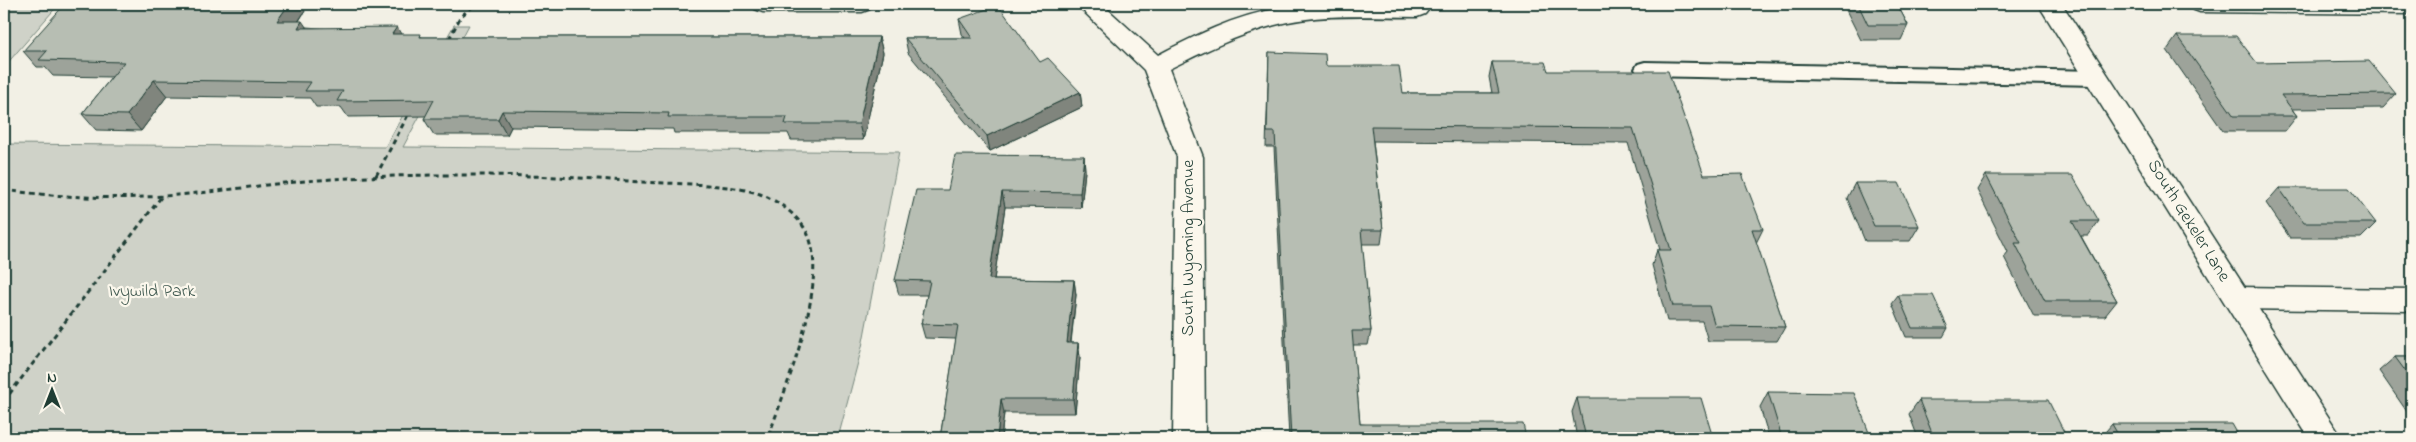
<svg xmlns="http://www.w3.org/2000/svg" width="2416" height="442" font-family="'Indie Flower',sans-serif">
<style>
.green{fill:#cfd2c8;stroke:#77887e}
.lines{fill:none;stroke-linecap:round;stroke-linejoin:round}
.lane-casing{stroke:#1f3d34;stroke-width:4}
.street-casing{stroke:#1f3d34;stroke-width:3}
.secondary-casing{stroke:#1f3d34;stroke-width:3}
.path{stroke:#1f3d34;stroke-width:3;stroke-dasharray:5 4;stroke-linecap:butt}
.lane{fill:#fbf7ec;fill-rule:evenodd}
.street{fill:#fbf7ec;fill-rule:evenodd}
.secondary{fill:#fbf7ec;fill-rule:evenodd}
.wall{fill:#9da39a;stroke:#1f3d34}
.shaded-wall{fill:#80857d;stroke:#1f3d34}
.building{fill:#b7beb3;stroke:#1f3d34}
.labels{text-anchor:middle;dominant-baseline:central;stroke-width:4.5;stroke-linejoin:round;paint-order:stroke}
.street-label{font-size:18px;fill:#1f3d34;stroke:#fbf7ec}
.park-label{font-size:18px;fill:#425b52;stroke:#fbf7ec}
</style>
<rect width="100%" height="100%" fill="#f2f0e5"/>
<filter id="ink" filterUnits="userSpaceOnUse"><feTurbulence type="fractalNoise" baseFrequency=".02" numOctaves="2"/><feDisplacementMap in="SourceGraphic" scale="10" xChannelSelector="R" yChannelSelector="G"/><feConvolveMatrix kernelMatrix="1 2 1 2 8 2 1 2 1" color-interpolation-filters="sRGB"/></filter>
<g filter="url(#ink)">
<path class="green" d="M4 4H59L4 67Z
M454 25H469L403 147 899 152 862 347 838 438H4V144L385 147Z"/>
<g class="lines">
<g class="lane-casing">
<path id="lane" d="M1645 62 2097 71 2104 73 2107 78 2104 83 2097 85 1645 76 1638 74 1635 69 1638 64Z"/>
</g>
<g class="street-casing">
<path id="street" d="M751 4H874L870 9 862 12H763L755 9Z
M1076 4H1102L1158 55C1195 36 1234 16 1276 9 1325 0 1376 4 1426 4L1429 9 1425 14 1417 17C1370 17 1321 13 1275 25 1237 35 1203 52 1169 69L1203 157 1205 438H1173L1177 157 1144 70Z
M2188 4H2412V14L2200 12 2192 9Z
M2237 287 2412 289V311L2237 309 2227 306 2223 298 2227 290Z"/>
</g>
<g class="secondary-casing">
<path id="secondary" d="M2038 4H2062L2342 438H2309Z"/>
</g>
<path class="path" d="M449 39 461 16 476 4
M376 176 409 113
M4 190C50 196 97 199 144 197 202 195 261 184 319 180 426 172 534 174 641 182 675 184 729 183 760 194 779 201 801 217 809 237 828 287 785 388 768 438
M4 401 162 196"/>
<use href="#lane" class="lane"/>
<use href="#street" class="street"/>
<use href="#secondary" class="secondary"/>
</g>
<path class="wall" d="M1843 4H1897L1908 25 1901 40H1861Z
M305 11 299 21 306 27 401 34 423 37H879L883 53 863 140H791L788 133H674L673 129 511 127 507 135H434L424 119 426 116 348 117 341 107H316L310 98 167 96 141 131 96 130 82 114 112 77 53 76 45 67H37L23 51Z
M959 19 1040 62 1080 92 1082 107 990 151 908 53 905 38H965L962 34Z
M2177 36 2257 63 2396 94 2383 108 2292 109 2297 116 2285 131H2223L2167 50Z
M1269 52 1326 66 1403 93H1492L1489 77 1492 62 1548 71 1704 175 1763 229 1756 243 1785 327 1777 341H1708L1702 321H1667L1652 265 1657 250H1660L1628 143 1373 141 1383 230 1381 244H1362L1371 331 1368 345H1353L1360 424 1526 438H1289L1274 147H1266Z
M1084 156 1085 171 1081 208 1005 207 994 279 1074 280 1076 295 1071 343H1078L1080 357 1075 413H1004L1001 438H940L956 339 925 338 921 324 927 295H899L895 280 948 190Z
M1986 175 2099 221 2088 236H2081L2117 301 2105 316H2034L2004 257 2008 252 1977 190Z
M1855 183 1919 226 1910 241H1865L1847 198Z
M2279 188 2376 223 2361 238H2290L2266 203Z
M1898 295 1948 328 1943 337H1906L1892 303Z
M2395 357H2412V419L2379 371Z
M1768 392 1871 438H1769L1760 407Z
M1577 398 1713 438H1577L1572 412Z
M1919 400 2067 438H1918L1909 414Z
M2112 424 2240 438H2100Z"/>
<path class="shaded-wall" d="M289 4H300L305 11 288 37 277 21Z
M302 21 313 37 298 28Z
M397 27 406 43 392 34Z
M879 37 883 53 863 140 859 124Z
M154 80 167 96 141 131 127 115Z
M1080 92 1082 107 990 151 987 136Z
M502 111 511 127 507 135 498 119Z
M1084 156 1085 171 1081 208 1080 193Z
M1002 192 1005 207 992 293 989 279Z
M1074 280 1076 295 1069 357 1067 343Z
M1078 343 1080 357 1075 413 1073 399Z
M1001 399 1004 413 1001 438H997Z"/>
<path class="building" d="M65 4H289L277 21H302L298 28 397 27 392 34H421L420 37H879L859 124H785L787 117H668L669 113 502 111 498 119H424L434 100 337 101 343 91H305L311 82 154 80 127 115 82 114 124 62 39 60 47 51H23Z
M1858 4H1897L1908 25H1868Z
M998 5 1040 62 1048 58 1080 92 987 136 905 38H972L959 19Z
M2177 36H2236L2257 63 2369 61 2396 94 2281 95 2297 116H2234Z
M1269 52 1325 54 1326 66H1399L1403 93H1499L1492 62H1545L1548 71H1668L1704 175 1742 174 1763 229H1752L1785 327 1715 326 1709 306H1673L1657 250H1671L1633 128 1371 126 1383 230H1361L1371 331H1352L1360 424H1523L1526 438H1291L1275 132H1267Z
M955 155 1084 156 1080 193 1002 192 989 279 1074 280 1067 343H1078L1073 399H1001L997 438H940L958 325 921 324 930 281 895 280 916 190H948Z
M1986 175H2072L2099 221H2072L2117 301H2045L2015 243H2021Z
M1855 183H1899L1919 226H1874Z
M2279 188H2349L2376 223H2304Z
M1898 295H1933L1948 328H1912Z
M2395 357H2412V380Z
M1768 392 1854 393 1871 438H1782Z
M1577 398H1701L1713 438H1586Z
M1919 400H2048L2067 438H1934Z
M2112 424H2232L2240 438H2120Z"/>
</g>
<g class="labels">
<g class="street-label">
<text transform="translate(2188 221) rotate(58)">South Gekeler Lane</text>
<text transform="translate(1189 248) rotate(-90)">South Wyoming Avenue</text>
</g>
<g class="park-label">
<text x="152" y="292">Ivywild Park</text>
</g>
</g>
<rect width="2416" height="442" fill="none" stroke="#fbf7ec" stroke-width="20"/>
<rect x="10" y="10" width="2396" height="422" fill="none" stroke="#1f3d34" stroke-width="2" filter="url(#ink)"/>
<g transform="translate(52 390)" stroke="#fbf7ec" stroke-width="4" paint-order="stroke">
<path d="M0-4L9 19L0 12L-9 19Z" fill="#1f3d34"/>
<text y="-8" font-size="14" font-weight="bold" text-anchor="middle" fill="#1f3d34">N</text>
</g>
</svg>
